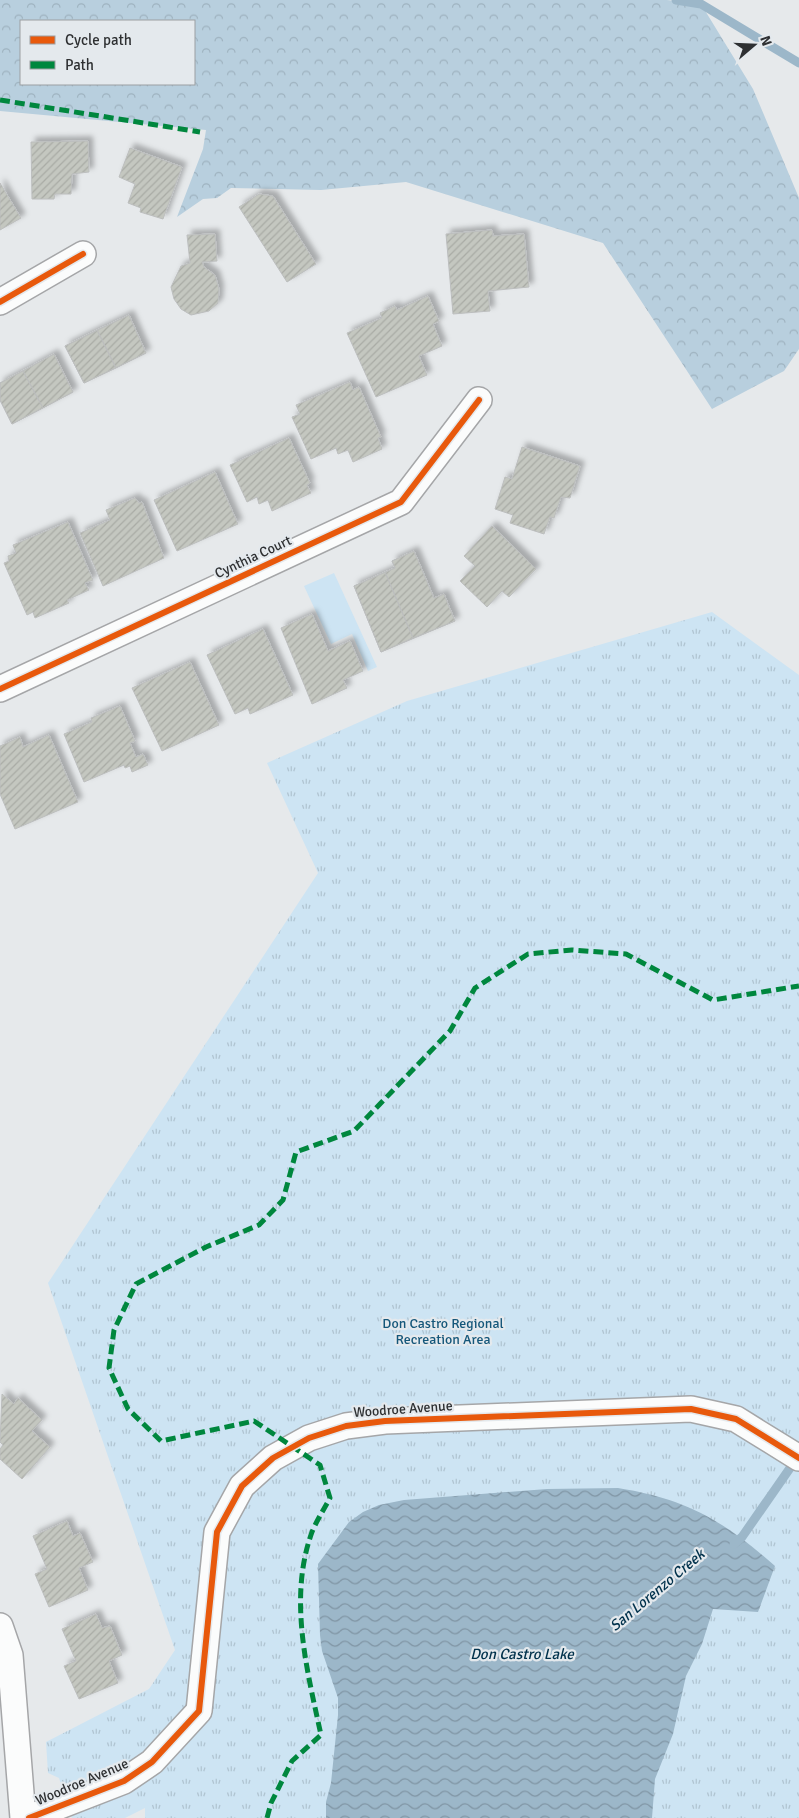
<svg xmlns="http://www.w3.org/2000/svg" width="799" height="1818" font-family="Signika,sans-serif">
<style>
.grass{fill:url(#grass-tufts)}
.forest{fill:url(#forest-crowns);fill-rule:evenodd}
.garden{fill:#cde4f3}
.water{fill:url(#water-waves)}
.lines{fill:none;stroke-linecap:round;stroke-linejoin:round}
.stream{stroke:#9cb7c9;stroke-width:9}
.building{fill:url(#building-hatch);stroke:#bcbebe;filter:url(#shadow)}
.minor-casing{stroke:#a5a6a8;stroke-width:28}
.minor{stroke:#fbfcfc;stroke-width:25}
.quiet{stroke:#00873e;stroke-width:5;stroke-dasharray:10 5;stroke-linecap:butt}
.cycleway-casing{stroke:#e4e9ed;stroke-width:9}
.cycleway{stroke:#e8590c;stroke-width:6}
.labels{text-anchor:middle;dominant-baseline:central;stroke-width:4.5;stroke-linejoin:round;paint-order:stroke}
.street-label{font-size:14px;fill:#2e3032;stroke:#e4e9ed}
.park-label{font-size:14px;fill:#15577a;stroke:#e4e9ed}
.water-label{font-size:15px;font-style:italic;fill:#00314b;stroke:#e4e9ed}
</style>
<defs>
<pattern id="grass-tufts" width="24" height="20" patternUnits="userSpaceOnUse" patternTransform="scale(1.25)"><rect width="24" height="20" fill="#cde4f3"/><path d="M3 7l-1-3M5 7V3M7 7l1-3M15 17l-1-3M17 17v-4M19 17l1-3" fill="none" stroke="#b0c4d1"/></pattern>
<pattern id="forest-crowns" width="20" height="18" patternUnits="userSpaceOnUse" patternTransform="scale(1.25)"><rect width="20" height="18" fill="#b8cfde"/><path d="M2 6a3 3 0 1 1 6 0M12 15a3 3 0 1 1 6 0" fill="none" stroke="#9eb2bf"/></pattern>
<pattern id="water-waves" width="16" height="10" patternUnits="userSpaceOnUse" patternTransform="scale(1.25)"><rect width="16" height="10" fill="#9cb7c9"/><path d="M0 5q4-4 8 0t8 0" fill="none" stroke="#8095a4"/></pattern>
<pattern id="building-hatch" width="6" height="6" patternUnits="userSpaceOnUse" patternTransform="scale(1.25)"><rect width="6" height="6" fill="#c4c7c0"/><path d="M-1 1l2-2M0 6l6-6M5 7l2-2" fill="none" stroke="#a9aba5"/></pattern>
<filter id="shadow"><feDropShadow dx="4.5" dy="-4.5" stdDeviation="2.5" flood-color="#0004"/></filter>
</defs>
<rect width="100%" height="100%" fill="#e6e9eb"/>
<path class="grass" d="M712 612 799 675V1818H145V1808L125 1818H72L59 1778 48 1773 46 1742 149 1689 175 1650 48 1283 318 873 267 763 407 701Z"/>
<path class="forest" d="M0 0H667L701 4 753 89 799 198V349L784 371 712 409 603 243 406 182 321 190 231 188 217 198 203 199 177 217 203 149 206 130 0 111ZM21 21H194V84H21Z"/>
<path class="garden" d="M334 573 377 667 368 671 352 634 331 644 304 586Z"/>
<path class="water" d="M618 1488C686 1499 723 1520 775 1566L758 1612 713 1609 702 1644 686 1676 673 1734 655 1779 652 1818H326V1802L331 1783 338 1715V1698L322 1651 320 1635 318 1564 349 1522 363 1512 379 1505 404 1500 547 1489Z"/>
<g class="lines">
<path class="stream" d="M676 0 701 4 799 63
M734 1544 742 1537 797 1458"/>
</g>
<path class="building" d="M88 141 89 172 72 174 71 194H55L54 199H32L31 142Z
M130 148 182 167 163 219 140 212 141 208 128 203 135 184 119 177Z
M0 183 21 218 0 230Z
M259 194 273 196 316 264 287 282 239 207Z
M492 230 493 236 524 234 529 287 488 291 490 311 453 314 446 234Z
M215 234 217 261 202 262 204 267 215 275 219 289 218 303 209 311 191 315 181 309 174 299 171 287 181 266 190 263 187 235Z
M428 296 439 321 433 324 442 346 419 356 427 375 376 397 347 333 382 318 380 313 395 306 397 310Z
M129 315 146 353 84 383 65 346Z
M129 315 146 353 116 368 97 330Z
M97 330 116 368 84 383 65 346Z
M54 354 73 392 12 424 0 400V383Z
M54 354 73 392 43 408 23 371Z
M23 371 43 408 12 424 0 400V383Z
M350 382 353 390 359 387 381 437 378 438 382 449 353 462 348 450 338 454 336 448 311 459 292 417 300 414 296 405Z
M289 438 310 483 307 485 311 493 272 511 268 500 259 504 257 497 247 502 230 465Z
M522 447 580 466 570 498 561 497 554 518 550 517 544 534 510 523 513 515 495 509 505 477 512 479Z
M215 472 238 524 177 551 154 500Z
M135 498 139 503 142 502 164 558 103 586 80 533 110 520 106 510Z
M68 522 93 580 85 583 89 590 67 600 69 603 35 618 33 612 27 615 4 563 9 561 8 556 16 553 13 545Z
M492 526 536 569 509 597 502 591 487 607 460 581 475 566 464 556Z
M414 551 434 598 444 594 455 621 381 652 354 586 395 568 392 561Z
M414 551 434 598 444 594 455 621 413 638 385 572 395 568 392 561Z
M385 572 413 638 381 652 354 586Z
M312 614 328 651 350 641 363 671 343 680 347 688 312 704 281 628Z
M263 629 293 695 250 714 248 708 235 714 207 655Z
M190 662 219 725 162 751 132 688Z
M120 706 135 741 130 743 136 757 143 754 148 765 132 772 130 766 125 768 124 765 84 782 64 734 92 722 91 718Z
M49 735 78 802 15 829 0 794V746L20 737 23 747Z
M2 1394 14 1404 18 1398 42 1420 32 1431 50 1447 22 1479 0 1459V1449L3 1445 0 1442Z
M67 1521 73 1536 80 1533 93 1562 79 1568 88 1590 49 1607 35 1574 47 1569 33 1536Z
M96 1614 102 1628 110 1626 122 1655 109 1661 118 1683 79 1699 64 1666 76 1661 62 1629Z"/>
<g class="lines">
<g class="minor-casing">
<path id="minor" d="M0 302 83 254
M0 689 401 502 479 400
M0 1626 10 1655 23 1818
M29 1818 124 1781 152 1762 199 1711 217 1532 242 1486 273 1458 309 1438 346 1426 385 1421 691 1409 736 1419 799 1458"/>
</g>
<use href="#minor" class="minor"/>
<path class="quiet" d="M0 100 200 132
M267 1818 271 1803 292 1761 321 1735C307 1670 288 1598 312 1532 317 1520 324 1509 330 1498L320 1465 254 1421 161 1441 128 1409 109 1368 114 1330 136 1284 206 1247 259 1225 283 1200 296 1152 354 1131 450 1031 475 988 528 954 572 950 626 954 713 1000 799 986"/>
<g class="cycleway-casing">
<path id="cycleway" d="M0 302 83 254
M0 689 401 502 479 400
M29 1818 124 1781 152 1762 199 1711 217 1532 242 1486 273 1458 309 1438 346 1426 385 1421 691 1409 736 1419 799 1458"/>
</g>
<use href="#cycleway" class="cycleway"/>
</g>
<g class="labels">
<g class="street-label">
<text transform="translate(253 557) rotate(-25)">Cynthia Court</text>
<text transform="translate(403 1409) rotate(-4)">Woodroe Avenue</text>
<text transform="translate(82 1782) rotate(-23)">Woodroe Avenue</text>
</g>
<g class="park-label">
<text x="443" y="1323">Don Castro Regional<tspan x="443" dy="16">Recreation Area</tspan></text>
</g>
<g class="water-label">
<text transform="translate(657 1590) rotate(-40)">San Lorenzo Creek</text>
<text x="522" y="1654">Don Castro Lake</text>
</g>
</g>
<rect x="20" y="20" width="175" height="65" fill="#e4e9ed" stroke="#9b9fa2"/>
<rect x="30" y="36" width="25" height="8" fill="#e8590c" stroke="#9b9fa2"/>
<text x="65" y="45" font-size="15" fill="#2e3032">Cycle path</text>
<rect x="30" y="61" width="25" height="8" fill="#00873e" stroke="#9b9fa2"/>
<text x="65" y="70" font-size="15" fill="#2e3032">Path</text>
<g transform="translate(754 45) rotate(71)" stroke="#e4e9ed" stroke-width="4" paint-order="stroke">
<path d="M0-4L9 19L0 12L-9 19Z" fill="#2e3032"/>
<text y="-8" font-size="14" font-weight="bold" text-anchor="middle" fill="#2e3032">N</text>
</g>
</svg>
